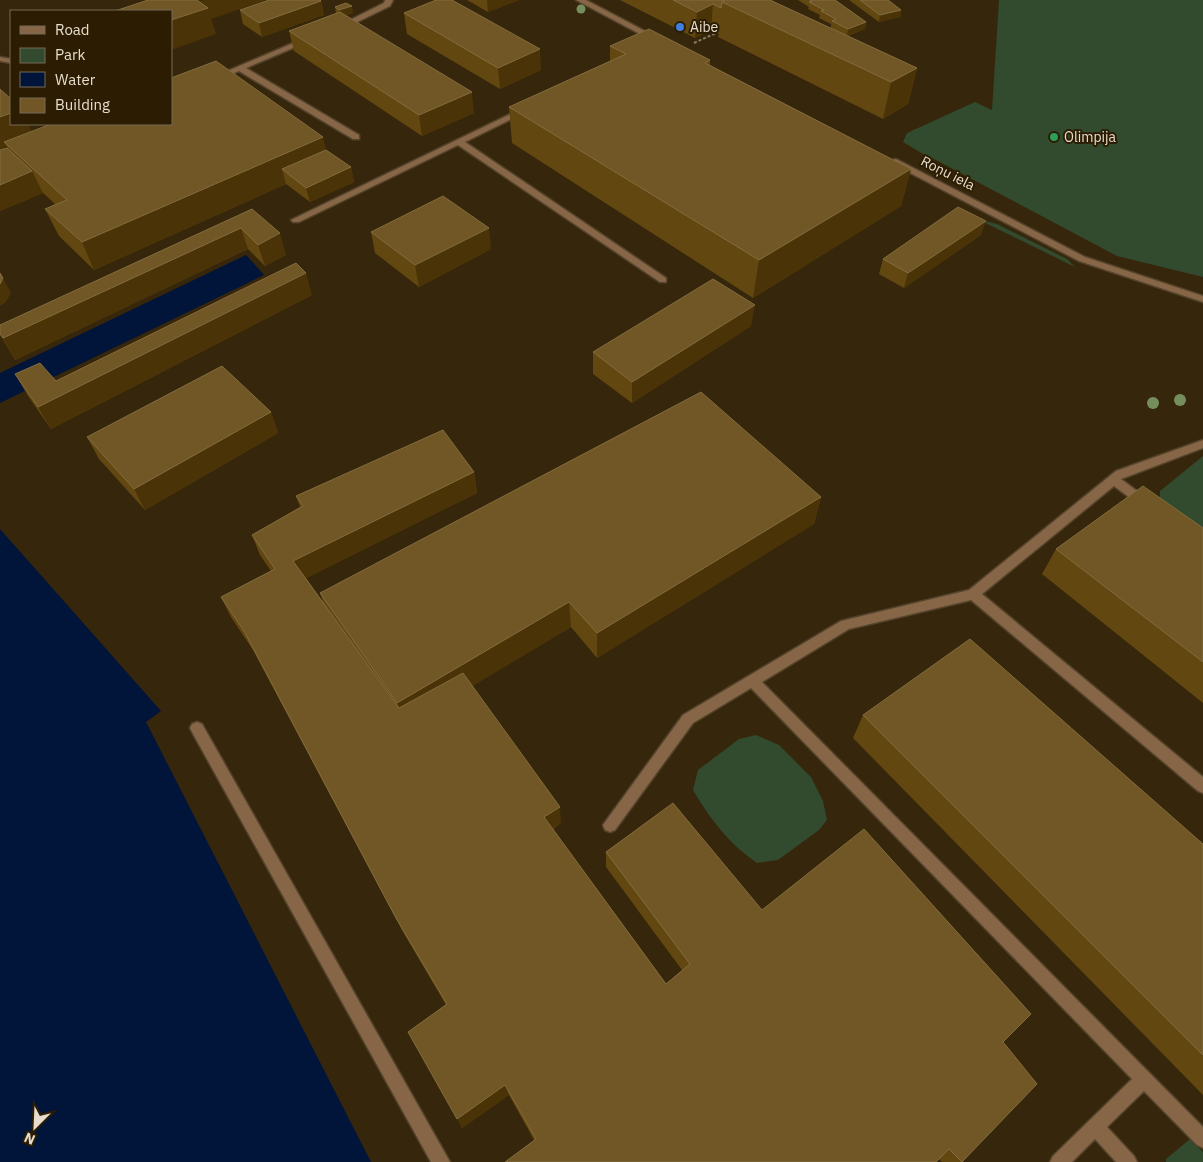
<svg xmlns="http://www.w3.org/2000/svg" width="1203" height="1162" font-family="'IBM Plex Sans',sans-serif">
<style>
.green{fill:#324a2e}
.water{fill:#011439}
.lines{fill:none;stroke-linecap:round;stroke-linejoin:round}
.minor-casing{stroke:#52432a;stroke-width:3}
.path{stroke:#887b66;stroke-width:2;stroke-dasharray:3 2;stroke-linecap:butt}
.minor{fill:#876547;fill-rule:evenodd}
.tree{fill:#768e5d}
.wall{fill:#624710}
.shaded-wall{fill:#4a3306}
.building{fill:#705725;stroke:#836c3f}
.shop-dot{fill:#3f7fe0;stroke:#2c1d02;stroke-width:2}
.leisure-dot{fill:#2e9e5b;stroke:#2c1d02;stroke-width:2}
.labels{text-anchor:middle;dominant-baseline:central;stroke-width:4;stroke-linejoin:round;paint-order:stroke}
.far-poi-label{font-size:14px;fill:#e7ddce;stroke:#2c1d02;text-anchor:start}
.far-street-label{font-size:14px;fill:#e7ddce;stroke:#2c1d02}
</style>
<rect width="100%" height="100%" fill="#36260b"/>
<path class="green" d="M999 0H1203V277L1117 256 936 160 923 154 903 142 907 133 975 102 992 110Z
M977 219 997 224 1067 259 1075 267Z
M1203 456V528L1160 499V491Z
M756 735 779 745 811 777 823 801 827 820 819 830 778 860 757 863C729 844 710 819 693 790L698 770 739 739Z
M1190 1139 1203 1152V1162H1166V1159Z"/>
<path class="water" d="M246 255 264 275 0 403V373Z
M0 529 161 711 146 722 371 1162H0Z"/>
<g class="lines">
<g class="minor-casing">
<path id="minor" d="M385 0H393L390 6 343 29 336 27 384 3Z
M576 0H586L662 40 655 42Z
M305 38 312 40 246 68 359 135V139H353L239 71 218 80 211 78Z
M0 57 11 59V63L0 61Z
M525 107 529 109 528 111 465 142 666 278V282H660L458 145 299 222H293L291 220Z
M896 159 1085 257 1203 296V302L1079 261 893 164V160Z
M1203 440V448L1121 479 1149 500 1151 503 1149 506H1141L1114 486 982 594 1203 777V793L1198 791 971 600 849 629 762 682 1203 1127V1148L1197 1145 1144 1091 1107 1127 1134 1156 1137 1162H1116L1095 1139 1072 1162H1050L1053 1156 1132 1079 751 688 693 723 615 830 610 832 605 830 603 825 683 715 841 621 969 590 1116 471Z
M197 722 202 724 450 1162H431L192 732 190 728 192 724Z"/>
</g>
<path class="path" d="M694 43 716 33"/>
<use href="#minor" class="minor"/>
</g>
<g class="tree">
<circle cx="581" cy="9" r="4.5"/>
<circle cx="1180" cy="400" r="6"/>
<circle cx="1153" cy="403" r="6"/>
</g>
<path class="wall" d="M467 0H519L488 12Z
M620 0H770L840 33 831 28V24L819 18 820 15 808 9 809 7 798 0H835L866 22 865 29 848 36 917 68 908 104 883 119 718 37 719 34 711 30 695 38Z
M849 0H888L901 10 900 17 879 22Z
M321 1 324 15 262 37 243 24 240 10Z
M335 7 353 13 346 15 474 113 422 136 294 51 289 31 336 13Z
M404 13 541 70 500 89 407 34Z
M610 46 710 60V65L911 169 901 206 753 298 512 143 509 107 610 61Z
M0 89 28 124 31 131 326 150 351 167 354 182 310 202 286 184 94 270 59 236 45 209 55 204 42 192 43 193 0 211V150L7 148V146L0 149Z
M252 209 286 255 265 266 248 249 15 360 0 334Z
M371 232 491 249 419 287 375 253Z
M981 235 904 288 879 274 883 259Z
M312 295 51 429 28 396 15 374 56 381Z
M751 326 632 403 593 374V352Z
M271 412 278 433 145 510 99 459 87 437Z
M474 472 477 493 306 578 323 602 320 593 821 497 814 524 597 658 571 627 472 686 561 823 553 829 666 984 682 970 606 867V852L762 910 1003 1042 1037 1084 961 1162H942L939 1159 534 1140 509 1095 462 1128 446 1005 403 932 253 650 231 617 221 597 271 571 260 555 252 535 300 507 296 496Z
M1203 528V703L1042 574 1056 549Z
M863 715 1203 844V1095L853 738Z"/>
<path class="shaded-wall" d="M203 0H266L211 19 216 34 171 50V20L198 2Z
M487 0H519L488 12Z
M321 1 324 15 262 37 259 23Z
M713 4 711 30 695 38 697 12Z
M352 6 353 13 341 17 339 10Z
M901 10 900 17 879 22 880 15Z
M866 22 865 29 847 36 848 29Z
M540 49 541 70 500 89 498 68Z
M917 68 908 104 883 119 891 82Z
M472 92 474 113 422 136 419 115Z
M11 113V124H28L34 136 4 142 7 146 0 149V117Z
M323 137 329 164 282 169 286 184 94 270 82 242Z
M351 167 354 182 310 202 306 188Z
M911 169 901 206 753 298 759 260Z
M32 171 43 193 0 211V185Z
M986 221 981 235 904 288 908 273Z
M241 228 248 249 15 360 3 338Z
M489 228 491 249 419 287 415 265Z
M280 233 286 255 265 266 258 245Z
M0 273 11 293 6 302 0 306Z
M306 273 312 295 51 429 38 407Z
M755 305 751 326 632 403V382Z
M271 412 278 433 145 510 134 489Z
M474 472 477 493 301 581 293 561Z
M821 497 814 524 597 658V633Z
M569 602 571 627 405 726 397 703Z
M560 807 561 823 546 833 544 817Z
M505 1085 509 1095 462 1128 457 1119Z"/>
<path class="building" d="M148 0H197L208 8 171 20V11H115Z
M269 0H320L321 1 259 23 240 10Z
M436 0H452L540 49 498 68 404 13Z
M673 0H725L722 2 721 8 713 4 697 12Z
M725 0H770L917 68 891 82 722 2Z
M810 0H835L866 22 848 29 832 21 836 19 821 11 824 10 809 2 812 1Z
M860 0H888L901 10 880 15Z
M346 3 352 6 339 10 335 7Z
M340 12 472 92 419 115 289 31Z
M649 29 710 60 705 63 911 169 759 260 509 107 626 54 610 46Z
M216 61 323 137 82 242 45 209 67 200 4 142 51 124H171V78Z
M0 89 11 99V113L0 117Z
M7 148 32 171 0 185V150Z
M326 150 351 167 306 188 282 169Z
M443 196 489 228 415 265 371 232Z
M958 207 986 221 908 273 883 259Z
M252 209 280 233 258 245 241 228 3 338 0 334V325Z
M296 263 306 273 38 407 15 374 40 363 56 381Z
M0 273 3 278 0 284Z
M713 279 755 305 632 382 593 352Z
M222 366 271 412 134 489 87 437Z
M701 392 821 497 597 633 569 602 397 703 320 593Z
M443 430 474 472 293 561 399 708 463 673 560 807 544 817 666 984 690 964 606 852 673 803 762 910 864 829 1031 1014 1003 1042 1037 1084 962 1162 949 1149 936 1162H505L536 1139 505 1085 457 1119 408 1032 447 1004 396 918 244 631 221 597 275 569 252 535 303 506 296 496Z
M1143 486 1203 528V662L1056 549Z
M970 639 1203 844V1055L863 715Z"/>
<circle class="shop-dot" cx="680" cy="27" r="5"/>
<circle class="leisure-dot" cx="1054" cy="137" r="5"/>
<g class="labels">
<g class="far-poi-label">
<text x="690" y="27">Aibe</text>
<text x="1064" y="137">Olimpija</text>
</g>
<g class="far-street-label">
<text transform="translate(948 173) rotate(27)">Roņu iela</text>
</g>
</g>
<rect x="10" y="10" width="162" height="115" fill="#2c1d02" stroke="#776a54"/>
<rect x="20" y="26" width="25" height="8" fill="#876547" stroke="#776a54"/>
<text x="55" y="35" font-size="15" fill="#e7ddce">Road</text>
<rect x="20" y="48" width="25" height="15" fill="#324a2e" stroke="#776a54"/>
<text x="55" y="60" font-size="15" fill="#e7ddce">Park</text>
<rect x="20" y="72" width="25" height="15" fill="#011439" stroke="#776a54"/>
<text x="55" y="85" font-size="15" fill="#e7ddce">Water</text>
<rect x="20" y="98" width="25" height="15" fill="#705725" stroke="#776a54"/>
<text x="55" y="110" font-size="15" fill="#e7ddce">Building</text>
<g transform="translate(35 1127) rotate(204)" stroke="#2c1d02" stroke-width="4" paint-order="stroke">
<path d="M0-4L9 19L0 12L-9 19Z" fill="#e7ddce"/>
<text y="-8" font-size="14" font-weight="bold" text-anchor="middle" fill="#e7ddce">N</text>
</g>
</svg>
